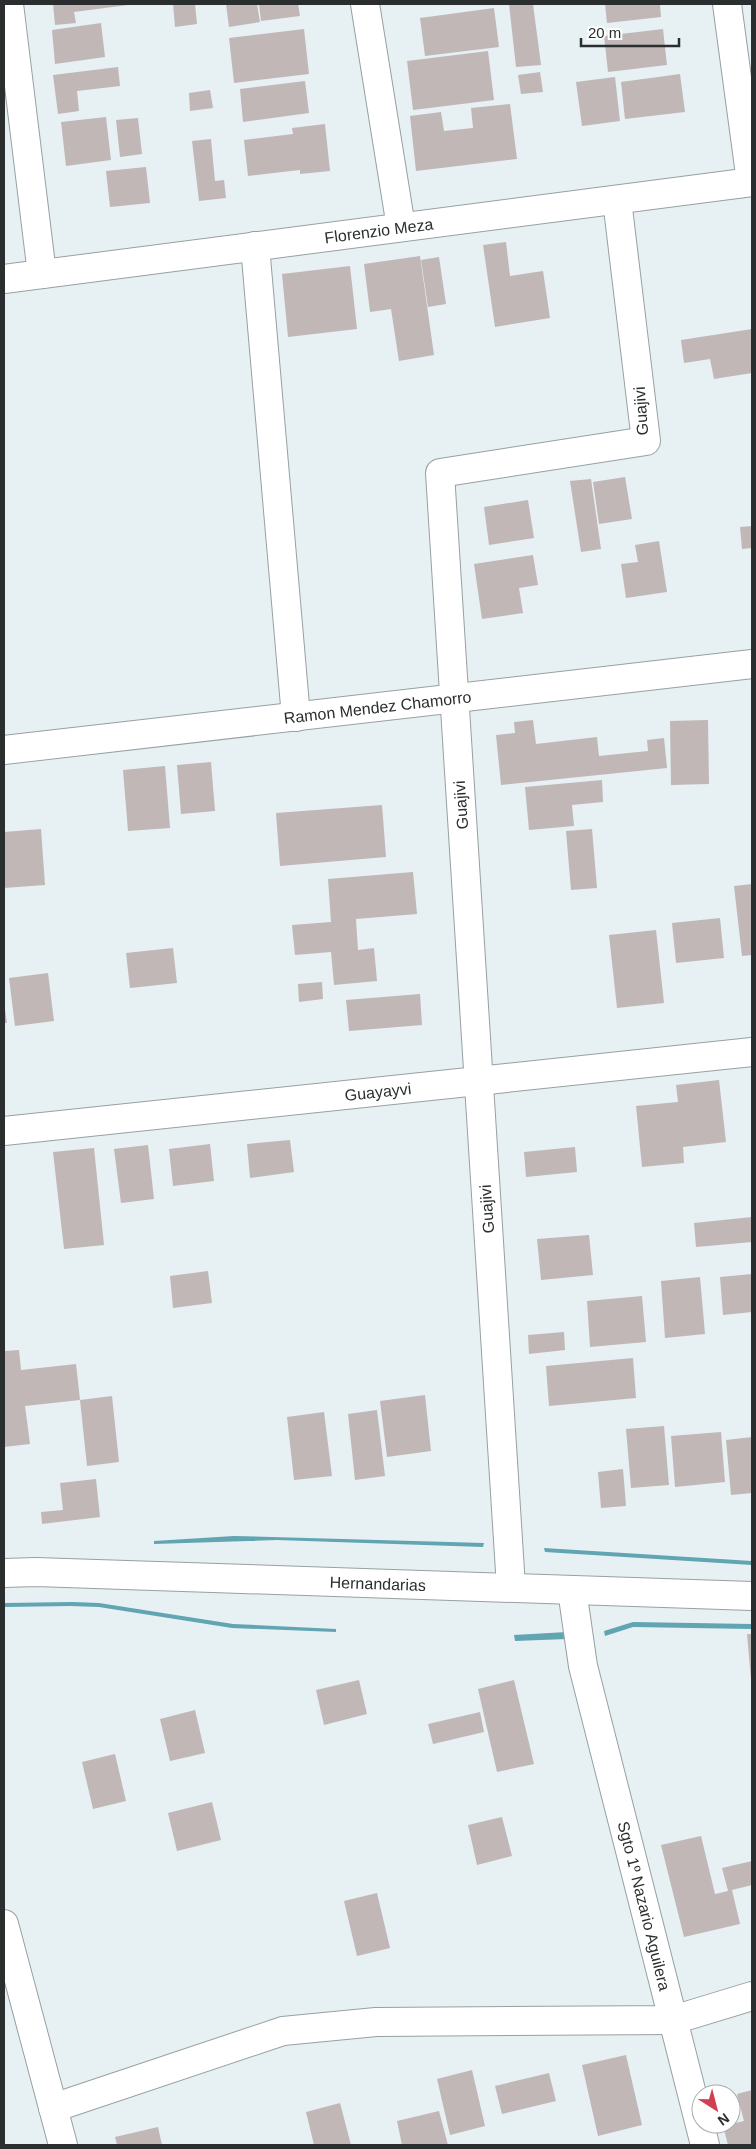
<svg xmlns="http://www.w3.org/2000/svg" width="756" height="2149" font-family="Arial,sans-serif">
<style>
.water{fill:#61a4b2}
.building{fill:#c1b7b7}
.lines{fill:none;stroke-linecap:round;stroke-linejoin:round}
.minor-casing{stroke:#97a0a2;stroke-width:30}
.minor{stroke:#fff;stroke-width:28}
.labels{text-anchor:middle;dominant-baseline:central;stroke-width:4;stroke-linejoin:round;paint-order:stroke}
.street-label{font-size:16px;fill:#2a2e2e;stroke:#fff}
</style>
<rect width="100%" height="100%" fill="#e7f0f3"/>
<path class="water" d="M234 1536 484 1543 483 1547 277 1540 154 1544V1541Z
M544 1548 752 1561V1565L545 1552Z
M73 1602 99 1603 233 1624 336 1629V1632L232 1628 99 1607 70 1606 4 1607V1603Z
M633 1622 752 1624V1629L633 1627 605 1636 604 1631Z
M567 1632V1639L515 1641 514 1635Z"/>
<path class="building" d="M53 4H128V5L74 12 76 23 55 25Z
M173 4H195L197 24 175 27Z
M226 4H257L260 22 229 27Z
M259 4H298L300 16 261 21Z
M509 4H533L541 65 516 67Z
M605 4H660L661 17 607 23Z
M494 8 499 47 425 56 420 18Z
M101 23 105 57 55 64 52 30Z
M304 29 309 74 234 83 229 38Z
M663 29 667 65 608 72 604 36Z
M488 51 494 100 413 110 407 61Z
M118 67 120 86 77 91 79 111 58 114 53 75Z
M540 72 543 92 521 94 518 75Z
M680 74 685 112 625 119 621 82Z
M615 77 620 121 582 126 576 82Z
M305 81 309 113 243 122 240 89Z
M210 90 213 108 190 111 189 93Z
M510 104 517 159 416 171 410 116 441 112 444 131 473 128 471 108Z
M106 117 111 160 66 166 61 122Z
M138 118 142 154 120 157 116 120Z
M325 124 330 171 300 174V170L248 176 244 140 293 134 292 128Z
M211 139 215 181 224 180 226 198 199 201 192 141Z
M146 167 150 203 110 207 106 171Z
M506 242 510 276 543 271 550 318 495 327 483 245Z
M420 256 434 355 399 361 391 309 370 312 364 264Z
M439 257 446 304 428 307 421 260Z
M350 266 357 329 288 337 282 274Z
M752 329V373L714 379 710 359 684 363 681 340Z
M625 477 632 519 599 524 593 482Z
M591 479 601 549 581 552 570 481Z
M528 500 534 538 489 545 484 507Z
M752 526V548L742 549 740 527Z
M659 541 667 592 626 598 621 564 638 562 635 545Z
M533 555 538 585 519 588 523 613 482 619 474 564Z
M533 720 536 744 597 737 599 756 648 751 647 740 664 738 667 768 501 785 496 735 515 733 514 722Z
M708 720 709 784 671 785 670 721Z
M211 762 215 811 181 814 177 765Z
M165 766 170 828 128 831 123 770Z
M602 780 603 802 572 805 574 826 529 830 525 787Z
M382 805 386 857 280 866 276 813Z
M41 829 45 885 4 888V832Z
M592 829 597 888 571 890 566 831Z
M413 872 417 914 356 919 358 950 374 948 377 981 334 985 331 952 295 955 292 925 331 922 328 879Z
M752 884V955L742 956 734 886Z
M720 918 724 958 676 963 672 923Z
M656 930 664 1003 617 1008 609 935Z
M173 948 177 983 130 988 126 953Z
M48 973 54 1021 15 1026 9 978Z
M322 982 323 999 299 1002 298 984Z
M420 994 422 1025 349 1031 346 1000Z
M4 1002 7 1023H4Z
M719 1080 726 1142 683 1147 684 1163 642 1167 636 1106 678 1102 676 1085Z
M290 1140 294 1172 250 1178 247 1144Z
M210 1144 214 1181 173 1186 169 1149Z
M148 1145 154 1199 121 1203 114 1149Z
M575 1147 577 1172 526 1177 524 1152Z
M94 1148 104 1245 64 1249 53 1152Z
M752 1217V1242L696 1247 694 1223Z
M589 1235 593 1275 541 1280 537 1239Z
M208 1271 212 1303 173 1308 170 1276Z
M752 1274V1312L723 1315 720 1277Z
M700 1277 705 1334 665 1338 661 1281Z
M642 1296 646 1342 590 1347 587 1301Z
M564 1332 565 1350 529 1354 528 1335Z
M19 1350 21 1370 76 1364 80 1400 25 1406 30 1444 4 1447V1351Z
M633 1358 636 1398 549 1406 546 1366Z
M425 1395 431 1451 387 1457 380 1401Z
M112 1396 119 1462 87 1466 80 1400Z
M377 1410 385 1476 355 1480 348 1414Z
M324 1412 332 1476 294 1480 287 1417Z
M664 1426 669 1485 631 1488 626 1429Z
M721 1432 725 1482 675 1487 671 1436Z
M752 1437V1493L731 1495 726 1440Z
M623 1469 626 1506 601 1508 598 1472Z
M96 1479 100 1517 42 1524 41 1512 63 1510 60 1483Z
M747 1634H752V1680H751Z
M359 1680 367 1714 324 1725 316 1690Z
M514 1680 534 1764 497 1772 478 1689Z
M195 1710 205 1753 170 1761 160 1719Z
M480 1712 484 1732 433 1744 428 1724Z
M115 1754 126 1801 93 1809 82 1762Z
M212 1802 221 1840 177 1851 168 1813Z
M502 1817 512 1856 477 1865 468 1825Z
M701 1836 715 1894 728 1891 722 1868 752 1861V1885L732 1890 740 1924 684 1937 661 1845Z
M377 1893 390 1948 357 1956 344 1901Z
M626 2055 642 2125 598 2136 582 2065Z
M472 2070 485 2126 450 2135 437 2079Z
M549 2073 556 2101 502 2114 495 2086Z
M752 2090V2145H728L723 2126 744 2121 737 2094Z
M340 2103 351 2145H314L306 2112Z
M439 2111 448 2145H402L397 2121Z
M158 2127 162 2145H117L115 2137Z"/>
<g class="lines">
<g class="minor-casing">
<g id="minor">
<path d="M9 4 42 274"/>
<path d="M365 4 401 227"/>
<path d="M727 4 751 182"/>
<path d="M255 246 296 717"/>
<path id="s1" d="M4 279 752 182"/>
<path id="s2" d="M4 750 752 664"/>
<path id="s3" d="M4 1131 752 1052"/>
<path id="s4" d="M4 1573 36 1572 752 1596"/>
<path d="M511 1587 440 473 646 441 617 200"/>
<path d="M572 1590 583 1666 705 2145"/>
<path d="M4 1924 63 2145"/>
<path d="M53 2108 283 2031 376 2022 673 2020 752 1996"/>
</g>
</g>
<use href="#minor" class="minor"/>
</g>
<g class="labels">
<g class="street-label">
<text stroke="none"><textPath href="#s1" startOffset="378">Florenzio Meza</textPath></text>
<text transform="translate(641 411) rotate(-94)">Guajivi</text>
<text stroke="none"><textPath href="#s2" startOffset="376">Ramon Mendez Chamorro</textPath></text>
<text transform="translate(461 805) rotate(-94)">Guajivi</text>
<text stroke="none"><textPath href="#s3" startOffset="376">Guayayvi</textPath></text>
<text transform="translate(487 1209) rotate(-94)">Guajivi</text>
<text stroke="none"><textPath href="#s4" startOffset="374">Hernandarias</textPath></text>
<text transform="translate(644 1906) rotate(76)">Sgto 1º Nazario Aguilera</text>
</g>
</g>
<rect width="756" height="2149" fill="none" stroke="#2a2e2e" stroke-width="10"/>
<g transform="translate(716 2109) rotate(144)"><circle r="24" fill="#ffffff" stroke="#aaabab"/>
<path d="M0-4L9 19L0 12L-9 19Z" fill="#d04051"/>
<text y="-8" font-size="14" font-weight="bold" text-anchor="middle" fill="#2a2e2e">N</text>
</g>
<path d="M581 38v8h98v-8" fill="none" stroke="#2a2e2e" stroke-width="2.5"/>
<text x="588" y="38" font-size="15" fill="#2a2e2e" stroke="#ffffff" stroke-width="4" paint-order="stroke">20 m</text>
</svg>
